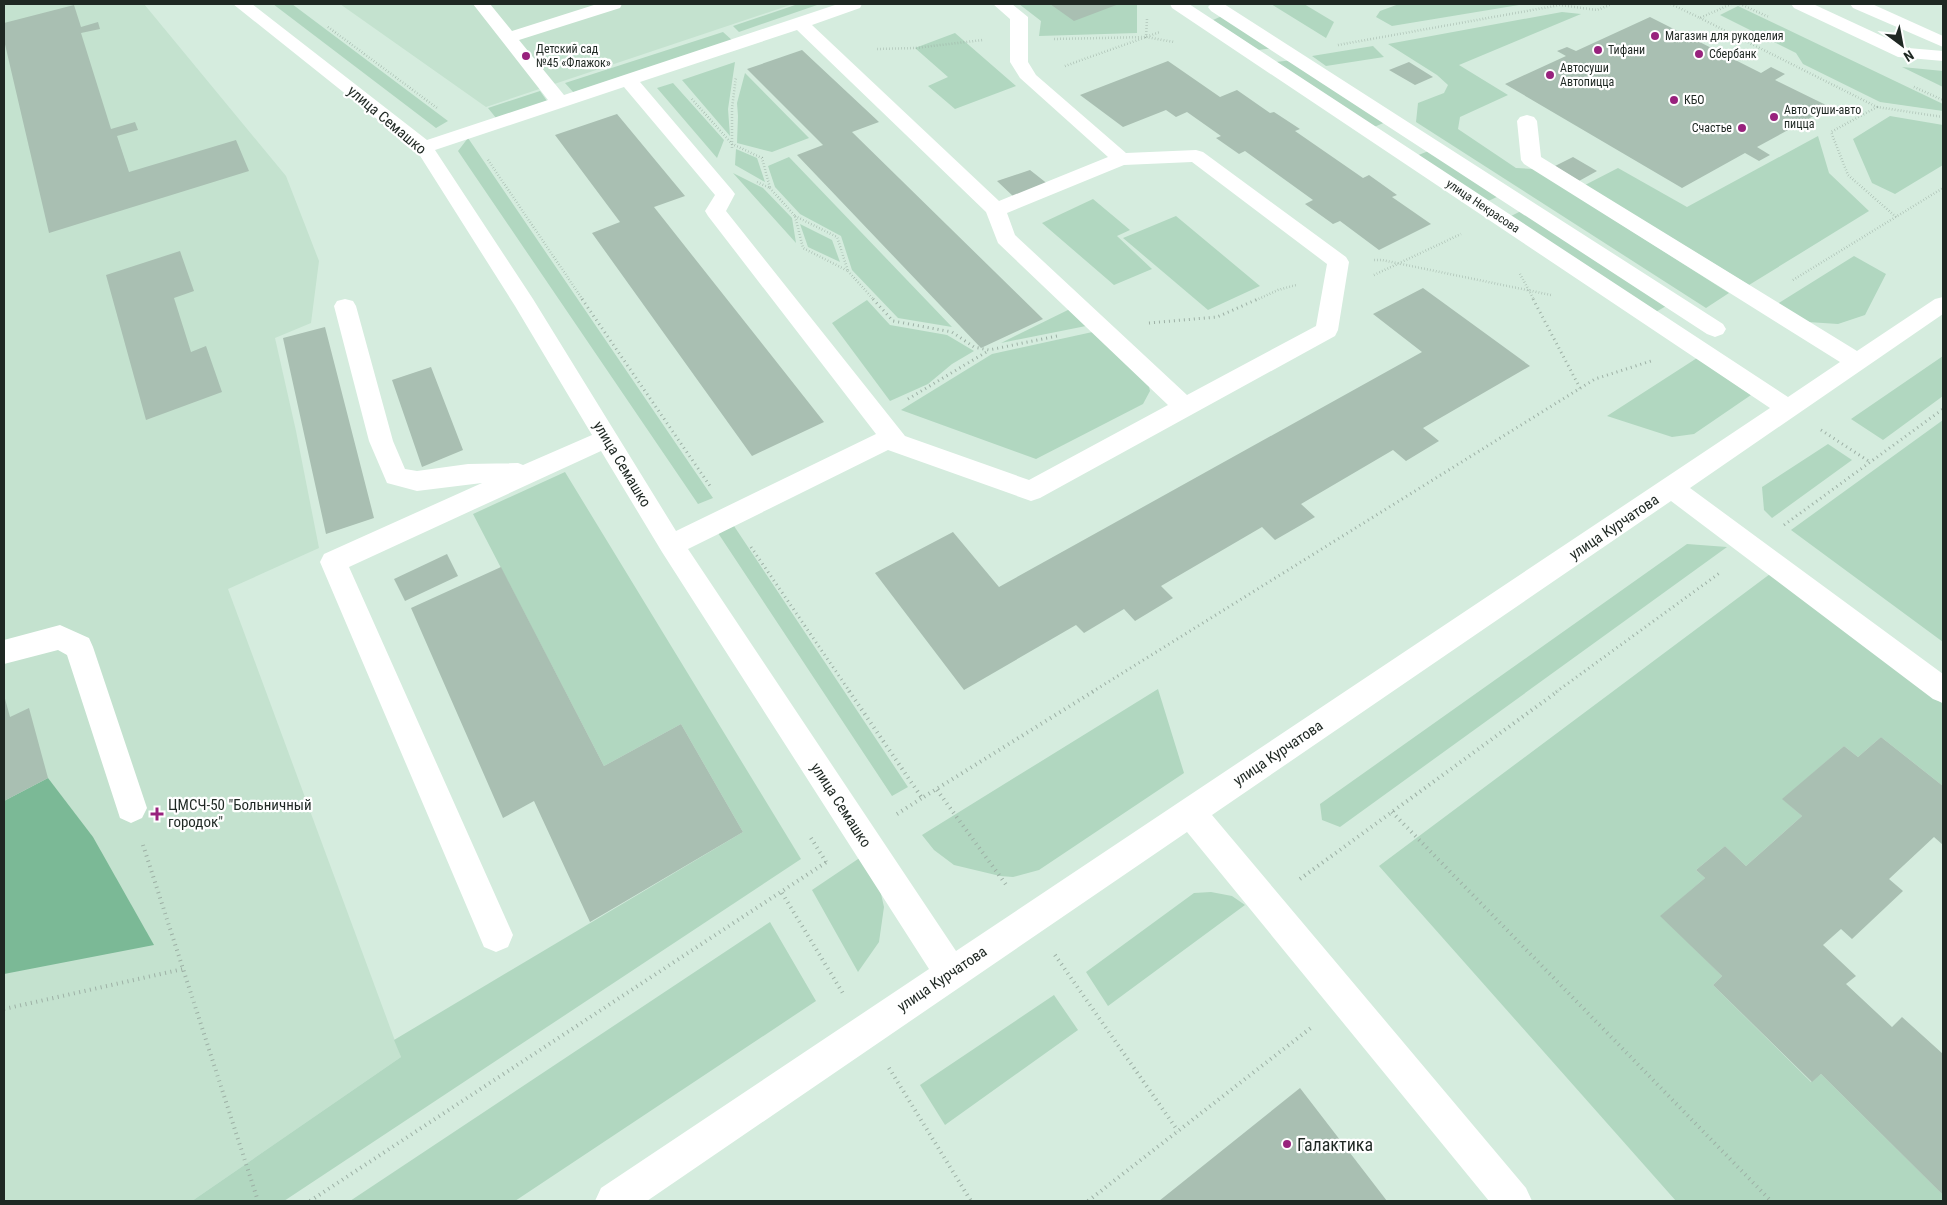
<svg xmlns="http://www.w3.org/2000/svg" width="1947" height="1205" font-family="'Roboto Condensed',sans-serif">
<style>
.built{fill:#c4e2cf}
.green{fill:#b1d7c0}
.forest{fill:#7bb996}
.building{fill:#a9bfb2}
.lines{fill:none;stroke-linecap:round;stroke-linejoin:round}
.path-far2{stroke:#9db0a5;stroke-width:2.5;stroke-dasharray:0.5 2.5;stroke-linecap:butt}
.path-far1{stroke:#9db0a5;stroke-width:3;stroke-dasharray:1 4;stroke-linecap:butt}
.path{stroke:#9db0a5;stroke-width:4;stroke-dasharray:1 4.5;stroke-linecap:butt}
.minor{fill:#fff;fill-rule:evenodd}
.poi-dot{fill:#98227d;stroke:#fff;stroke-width:2}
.labels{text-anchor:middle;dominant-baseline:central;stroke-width:4.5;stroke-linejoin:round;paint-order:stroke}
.far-poi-label{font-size:12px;fill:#1f2823;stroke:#fff;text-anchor:start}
.far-street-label{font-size:12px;fill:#1f2823;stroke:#fff}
.street-label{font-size:15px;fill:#1f2823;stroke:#fff}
.poi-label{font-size:15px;fill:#1f2823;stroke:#fff;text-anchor:start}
.near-poi-label{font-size:18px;fill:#1f2823;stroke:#fff;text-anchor:start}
</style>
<rect width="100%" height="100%" fill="#d5ecde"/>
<path class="built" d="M4 4H144L286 176 319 261 311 323 275 338 296 431 319 548 228 589 401 1057 192 1201H4Z
M340 4H793L486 107Z"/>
<path class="green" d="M273 4H292L448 121 436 128Z
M798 4H820L739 32 733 26Z
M1019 4H1137V33L1039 36 1041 21Z
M1271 4H1304L1334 22 1326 38Z
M1399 4H1525L1392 26 1376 17 1380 11Z
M1738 6 1943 104V111L1880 102 1803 64 1796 53 1720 15Z
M1562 12 1581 14 1459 65 1508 95 1460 117 1458 129 1516 168 1534 169 1729 293 1706 308 1416 122 1418 103 1444 93 1448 85 1437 75 1388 44Z
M1224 15 1273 48 1258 50 1213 20Z
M723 32 733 41 574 93 565 83Z
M955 33 1016 86 955 109 928 86 948 77 915 48Z
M1373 46 1384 57 1326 66 1312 56Z
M1293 60 1388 121 1372 128 1276 62Z
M735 62 728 109 730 136 682 80Z
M1902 67 1943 71V87Z
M745 73 809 138 772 152 737 143 738 116 737 103Z
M673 83 724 140 717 158 657 88Z
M540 91 547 101 496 118 488 108Z
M1890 116 1943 125V165L1895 194 1872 183 1853 139Z
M1818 136 1829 173 1869 211 1749 285 1585 185 1618 168 1687 207Z
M468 138 713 498 698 504 458 151Z
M736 149 757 158 765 182 735 165Z
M1431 150 1499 196 1486 202 1416 156Z
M789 157 952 327 898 318 852 270 841 236 800 214 775 187 768 166Z
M733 173 763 188 792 218 796 243Z
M1093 199 1130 230 1117 236 1152 269 1114 285 1042 223Z
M1523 210 1668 305 1654 313 1509 217Z
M1176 216 1260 286 1208 310 1123 238Z
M800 224 832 240 840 262 808 247Z
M1854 256 1886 274 1865 315 1838 324 1808 322 1777 304Z
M867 300 890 325 947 335 974 351 952 364 928 384 890 401 832 323Z
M1072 308 1091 325 1001 343Z
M1097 331 1147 378 1150 391 1143 404 1036 459 901 410 992 354Z
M1943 356V396L1883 440 1851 419Z
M1697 358 1751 395 1694 434 1672 437 1607 416Z
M1943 420V642L1791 530Z
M1828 444 1852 460 1772 518 1764 510 1762 487Z
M565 472 801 859 284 1201H192L401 1057 394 1040 743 832 681 724 604 766 473 514Z
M734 526 908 787 892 796 718 533Z
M1687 544 1727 547 1340 827 1322 820 1320 804Z
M1770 574 1943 704V786L1881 737 1858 757 1844 746 1783 799 1802 816 1746 866 1725 846 1696 870 1705 878 1661 916 1722 976 1713 985 1811 1082 1821 1074 1943 1195V1201H1676L1379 866Z
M1158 689 1184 773 1039 870 1013 877 1000 876 954 865 934 850 922 835Z
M861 857 879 885 884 907 879 942 858 972 812 890Z
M1211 892 1232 896 1245 905 1108 1006 1086 972 1194 893Z
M770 922 816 1001 515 1201H350Z
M1054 995 1078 1030 945 1125 920 1085Z"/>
<path class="forest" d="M48 778 93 837 154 945 4 974V801Z"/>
<path class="building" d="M1050 4H1119L1074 21Z
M74 5 81 27 98 22 100 29 81 33 111 129 135 122 138 130 117 136 129 172 236 140 249 171 49 233 4 40V23Z
M1650 17 1761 73 1771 67 1785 74 1775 80 1830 107 1757 147 1770 155 1759 161 1745 153 1682 188 1505 84 1566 56 1557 51 1567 47 1576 51Z
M802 50 879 122 852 132 1043 319 981 348 797 155 823 145 747 69Z
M1168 61 1220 97 1237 90 1270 113 1274 112 1300 129 1295 131 1363 178 1369 175 1397 195 1392 197 1431 224 1379 250 1340 221 1333 224 1305 204 1313 200 1245 151 1239 154 1216 138 1221 136 1187 112 1176 117 1166 110 1123 127 1080 95Z
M1409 62 1433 77 1415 85 1389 70Z
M617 114 685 196 654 207 824 422 752 456 592 233 620 222 555 135Z
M1573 157 1597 171 1579 181 1555 166Z
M1030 170 1049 185 1015 198 997 181Z
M180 251 194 291 174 298 191 352 206 346 222 392 146 420 106 275Z
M1423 288 1530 366 1423 428 1439 441 1406 461 1393 450 1301 504 1315 517 1275 540 1262 527 1161 586 1173 598 1135 621 1124 609 1084 633 1076 625 964 690 875 573 953 532 999 587 1422 352 1373 314Z
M325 327 374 518 326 534 283 338Z
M431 367 463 450 422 467 392 380Z
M447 554 458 576 405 601 394 579Z
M501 567 604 766 681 724 743 832 590 922 534 801 503 818 411 608Z
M4 695 10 717 29 708 48 778 4 801Z
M1881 737 1943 786V845L1934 837 1889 879 1903 891 1852 939 1841 929 1823 945 1856 976 1846 984 1892 1027 1902 1017 1943 1054V1195L1821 1074 1812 1082 1713 985 1722 976 1660 916 1705 878 1696 870 1725 846 1746 866 1802 816 1782 799 1844 746 1858 757Z
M1300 1088 1387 1201H1159Z"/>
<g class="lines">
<path class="path-far2" d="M1671 4 1700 18 1731 4
M1740 4 1769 17
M1700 18 1877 107 1831 132 1848 175 1896 217
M1147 19 1146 37 1174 42
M328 27 437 108
M1054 39 1146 37
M1338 45 1560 5 1597 10 1612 4
M877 49 915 48 983 40
M1065 66 1160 32
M1914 87 1943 100
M692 99 732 144 762 158 770 188 755 181
M1877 107 1943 117
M732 148V108L736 77
M488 160 583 300
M770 188 795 216
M795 216 837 237 848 271 803 248Z
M1374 260H1382L1551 295
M848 271 874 300
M1520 274 1534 300
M1374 275 1461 234
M1793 280 1943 188
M1256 300 1278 290 1296 285"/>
<path class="path-far1" d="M582 299 710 486
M873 299 893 321 952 332 974 347 989 350 1057 336
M1533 299 1580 388
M1149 323 1217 317 1258 299
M908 399 988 351
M1821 430 1870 462
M1784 525 1943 409
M751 547 850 692
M1092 692 1595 379 1651 361
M1556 692 1721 572"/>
<path class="path" d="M849 691 922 798 1094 691
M937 790 1007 886
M1392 812 1771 1201
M897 814 922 798
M811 838 826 862
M143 845 258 1201
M1300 879 1558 691
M782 893 844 995
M1055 955 1178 1131
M4 1009 183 969
M889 1068 971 1201
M310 1201 828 861
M1088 1201 1312 1027"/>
<path class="minor" d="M233 4H252L427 140 548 100 473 4H490L512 31 597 4H622L620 8 519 40 564 95 838 4H862L860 8 812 25 999 201 1108 157 1020 78 1010 62V19L993 4H1012L1028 17V62L1036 75 1126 153 1196 150 1203 152 1346 257 1349 262 1338 330 1335 336 1040 498 1031 501 888 450 688 549 956 951 1770 408 1172 8 1170 4H1189L1788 397 1840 362 1524 164 1521 160 1517 121 1520 117 1527 115 1534 117 1537 121 1541 157 1857 351 1935 299 1943 297V314L1690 488 1943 674V703L1933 699 1671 501 1212 815 1526 1188 1532 1201H1489L1187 832 647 1201H595L601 1188 929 969 662 552 601 451 349 567 513 935 508 947 496 952 484 947 320 562 324 554 482 483 417 491 387 483 369 441 334 306 337 301 345 299 353 301 356 306 393 441 405 469 417 471 468 464 518 463 523 465 592 435 515 306 417 151ZM797 30 986 212 998 243 1168 405 1029 480 905 436 726 211 735 194 732 190 640 82ZM624 87 715 195 705 211 708 216 876 434 676 531 533 299 435 150ZM1192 162 1327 264 1316 326 1187 395 1015 235 1007 213 1124 165Z
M1211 4H1224L1723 324 1726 329 1723 334 1715 337 1707 334 1211 11 1208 7Z
M1791 4H1813L1908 48 1943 51V61L1898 57 1794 8Z
M1850 4H1872L1943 36V47L1853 8Z
M60 625 89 638 93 647 147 808 142 818 131 823 120 818 67 655 58 650 4 664V640Z"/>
</g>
<g class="poi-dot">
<circle cx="1655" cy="36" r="5"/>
<circle cx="1598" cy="50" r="5"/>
<circle cx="1699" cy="54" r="5"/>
<circle cx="526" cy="56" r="5"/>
<circle cx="1550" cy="75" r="5"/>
<circle cx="1674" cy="100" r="5"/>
<circle cx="1774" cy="117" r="5"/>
<circle cx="1742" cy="128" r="5"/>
<path d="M154.5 806.5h5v5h5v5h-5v5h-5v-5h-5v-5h5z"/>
<circle cx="1287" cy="1144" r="5"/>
</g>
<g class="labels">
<g class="far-poi-label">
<text x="1665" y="36">Магазин для рукоделия</text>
<text x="536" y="49">Детский сад<tspan x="536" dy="14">№45 «Флажок»</tspan></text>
<text x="1608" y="50">Тифани</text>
<text x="1709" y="54">Сбербанк</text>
<text x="1560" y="68">Автосуши<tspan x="1560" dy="14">Автопицца</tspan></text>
<text x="1684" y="100">КБО</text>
<text x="1784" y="110">Авто суши-авто<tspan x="1784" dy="14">пицца</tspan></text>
<text x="1732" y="128" text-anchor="end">Счастье</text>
</g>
<g class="far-street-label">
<text transform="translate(1483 206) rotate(34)">улица Некрасова</text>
</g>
<g class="street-label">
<text transform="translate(387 120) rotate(40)">улица Семашко</text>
<text transform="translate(622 464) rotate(59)">улица Семашко</text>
<text transform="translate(1614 527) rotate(-34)">улица Курчатова</text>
<text transform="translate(1278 753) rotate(-34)">улица Курчатова</text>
<text transform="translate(841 805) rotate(57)">улица Семашко</text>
<text transform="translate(942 979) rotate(-34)">улица Курчатова</text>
</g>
<g class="poi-label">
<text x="168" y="805">ЦМСЧ-50 "Больничный<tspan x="168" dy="17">городок"</tspan></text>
</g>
<g class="near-poi-label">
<text x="1297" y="1144">Галактика</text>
</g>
</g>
<rect width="1947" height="1205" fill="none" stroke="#1f2823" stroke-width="10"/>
<g transform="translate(1902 45) rotate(148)" stroke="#ffffff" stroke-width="4" paint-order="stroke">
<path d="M0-4L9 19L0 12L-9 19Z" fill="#1f2823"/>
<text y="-8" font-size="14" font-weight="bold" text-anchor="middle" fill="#1f2823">N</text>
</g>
</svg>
